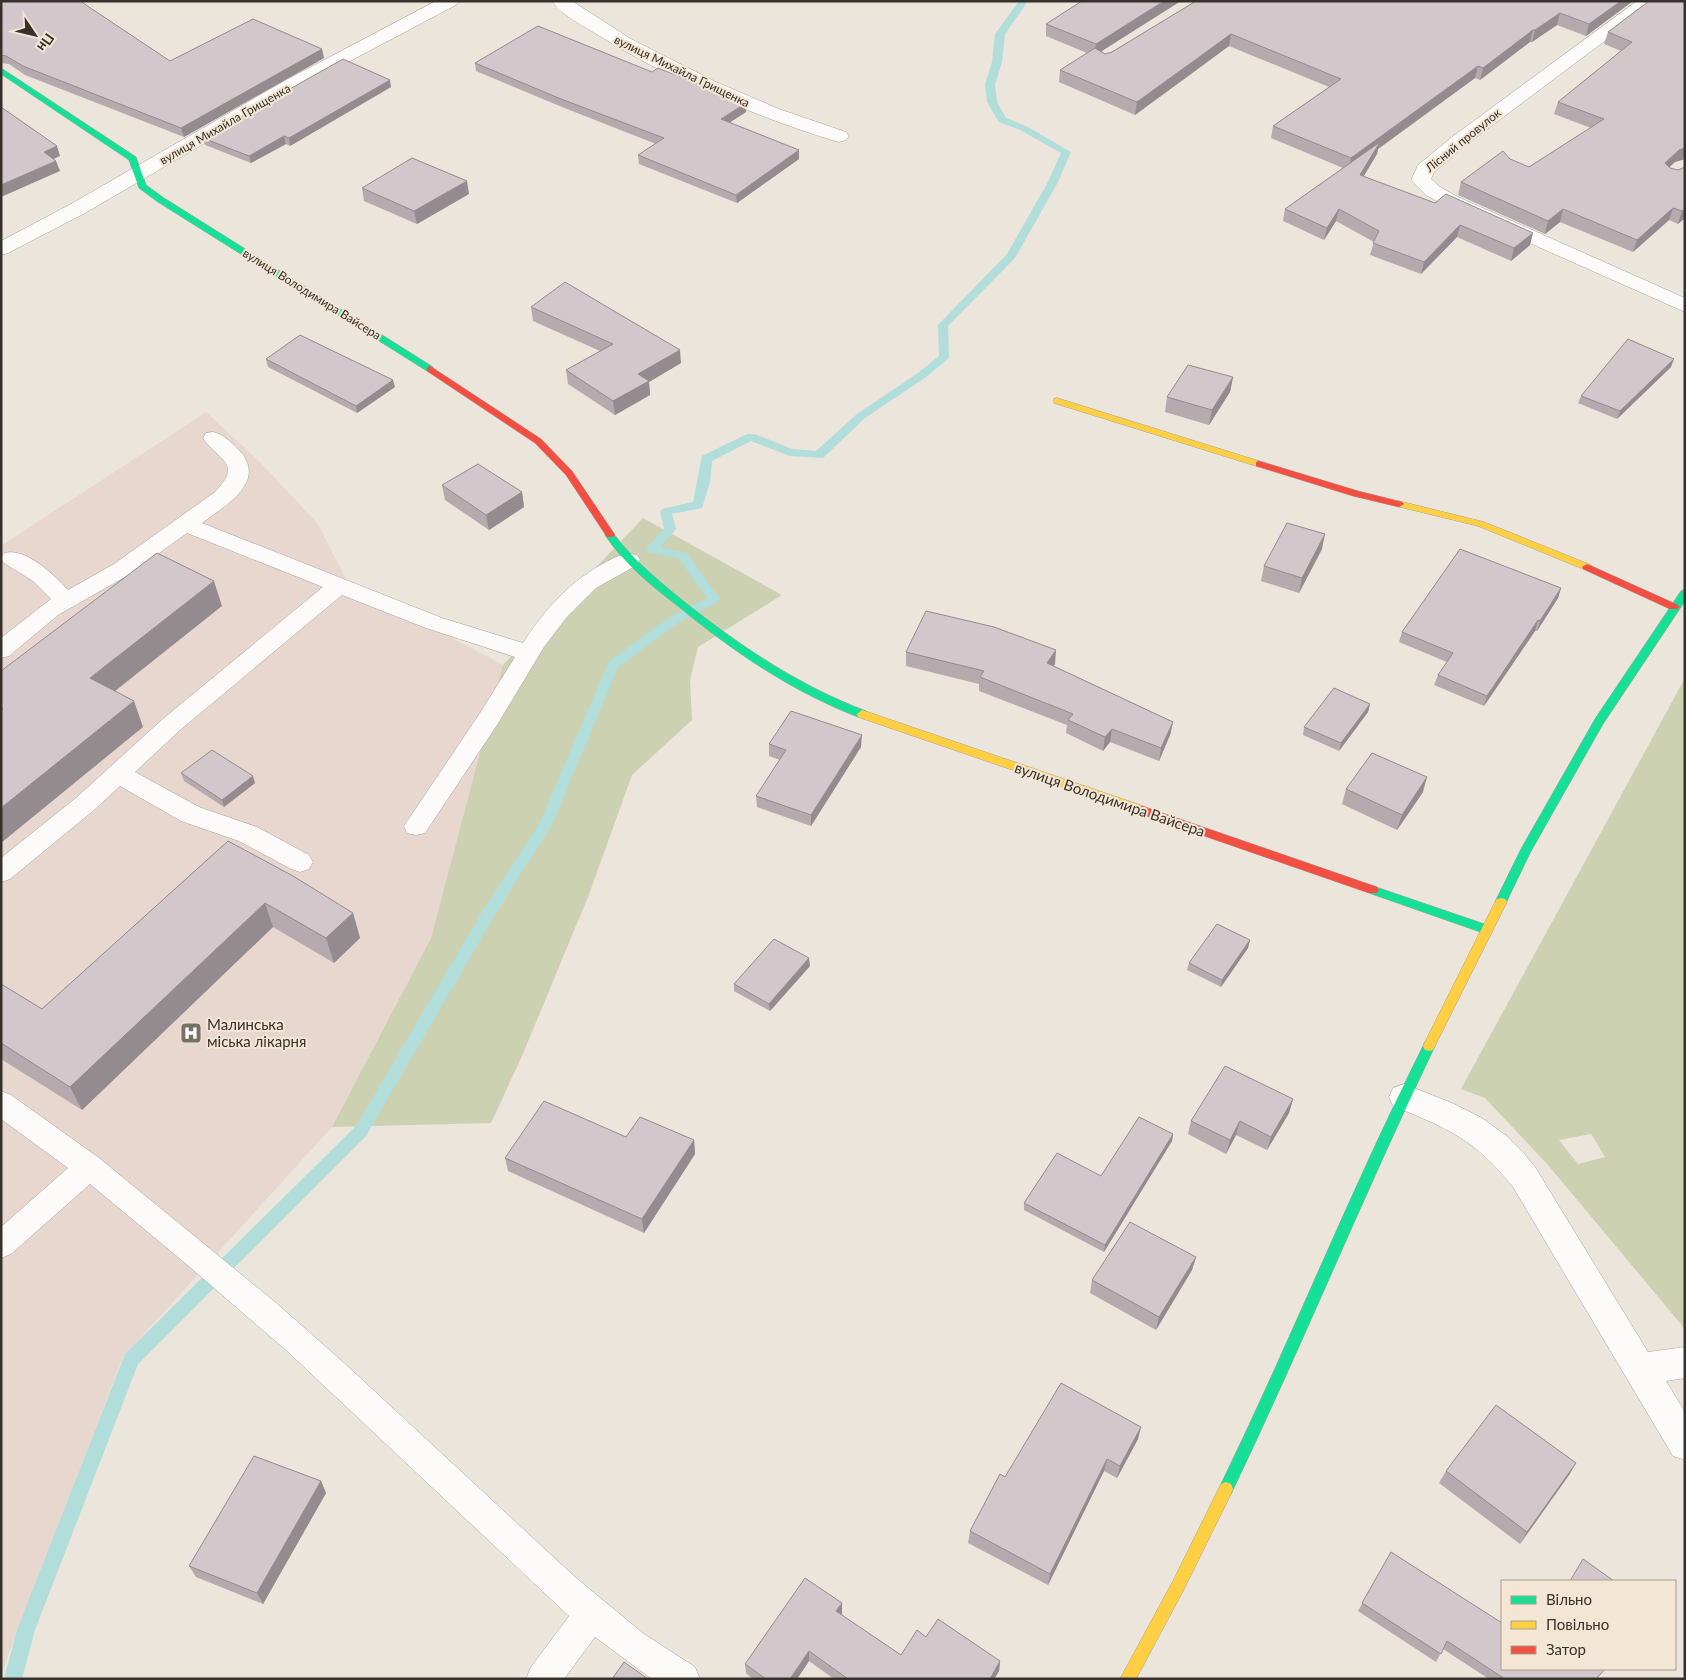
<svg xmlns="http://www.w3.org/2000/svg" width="1686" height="1680" font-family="Lato,sans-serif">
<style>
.medical{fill:#e8d7cf}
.forest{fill:#ccd1b2;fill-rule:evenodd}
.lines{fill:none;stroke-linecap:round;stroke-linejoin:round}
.stream{fill:#b1ddda;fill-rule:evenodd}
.lane-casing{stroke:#a8a29b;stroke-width:1}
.street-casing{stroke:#a8a29b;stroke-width:1}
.fast-casing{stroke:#a8a29b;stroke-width:1}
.slow-casing{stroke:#a8a29b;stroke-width:1}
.jam-casing{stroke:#a8a29b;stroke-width:1}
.lane{fill:#fcfbfa;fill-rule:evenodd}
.street{fill:#fcfbfa;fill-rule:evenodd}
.fast{fill:#16e098;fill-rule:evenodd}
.slow{fill:#ffcf43;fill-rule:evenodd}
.jam{fill:#f24e42;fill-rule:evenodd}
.wall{fill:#b5abae}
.shaded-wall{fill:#938b8d}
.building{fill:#d2c7ca;stroke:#938b8d}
.labels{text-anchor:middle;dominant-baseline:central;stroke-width:4;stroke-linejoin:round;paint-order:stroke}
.far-street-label{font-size:12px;fill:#36312a;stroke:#f3e6d4}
.street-label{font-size:15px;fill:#36312a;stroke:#f3e6d4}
.poi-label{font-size:15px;fill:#36312a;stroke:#f3e6d4;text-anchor:start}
</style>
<rect width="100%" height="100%" fill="#ece5db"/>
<path class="medical" d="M206 412 261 463 318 524 348 583 503 665 431 938 332 1127 123 1357 1 1674V546Z"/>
<path class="forest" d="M643 518 782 595 698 647 690 680 692 720 632 775 588 897 522 1056 491 1123 332 1127 431 938 503 665Z
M1685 678V1329L1548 1165 1485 1098 1461 1089ZM1591 1134 1605 1157 1578 1164 1559 1140Z"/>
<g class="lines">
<path class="stream" d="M1019 1H1028L1005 34 1002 62 995 85 997 102 1006 118 1026 126 1071 152 1058 182 1015 258 948 326 949 357 948 359 926 377 865 418 823 458 790 456 751 441 712 461 710 482 702 508 672 514 676 529 661 547 687 553 720 599 718 602 678 623 618 667 553 823 492 920 366 1136 138 1364 35 1630 22 1679H4L17 1630 125 1354 356 1126 482 912 540 822 609 661 670 617 707 598 679 559 648 552 646 549 664 528 660 512 662 509 693 502 702 456 747 434H755L792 449 816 451 857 414 918 373 939 356 938 325 1007 254 1048 182 1061 153 1020 130 999 122 987 102 985 85 992 62 995 34Z"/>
<g class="lane-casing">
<path id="lane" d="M213 432C223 434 231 442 238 449 269 481 226 505 202 523L442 618 523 643C545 609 571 580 608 561 618 556 625 552 637 555L640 560 637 565 596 588 566 618 544 647 497 725 425 833 416 835 407 833 404 826 480 713 515 657 426 628 342 595 180 730 135 772 199 807 257 827 309 855 313 862 309 869 300 872 291 869 239 841 181 821 120 786 94 810 10 879 1 882V858L76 798 164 718 323 587 187 533 130 574 58 615 9 656 1 658V638L51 599 33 581 4 563 1 558 4 553C26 547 54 575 68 590L114 564 215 492C244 462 218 461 203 438L206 433Z
M1 1091 11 1095 99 1158 275 1302 343 1362 575 1577 644 1634 695 1667 700 1679H652L595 1637 564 1679H526L531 1667 569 1616 287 1351 184 1262 90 1184 11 1254 1 1258V1227L68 1168 1 1119Z"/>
</g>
<g class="street-casing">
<path id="street" d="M436 1H459L456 5 301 87 85 213 8 253 1 255V241L71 204 288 79Z
M552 1H572L631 39 714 81 779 109 846 132 849 136 846 140 839 142 832 140C751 115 671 80 598 35 584 26 562 16 552 1Z
M1637 1H1658L1466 145 1434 172 1431 179 1440 187 1458 197 1685 298V312L1444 205 1426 195 1411 180 1418 165 1452 137Z
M1404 1084 1452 1103 1482 1118 1508 1137 1522 1151 1535 1167 1648 1352 1685 1347V1378L1666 1381 1685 1412V1460L1673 1456 1513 1187C1475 1139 1447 1128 1393 1106L1389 1097 1393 1088Z"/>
</g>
<g class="fast-casing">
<path id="fast" d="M1 68 136 157 146 185 164 198 433 367V371H427L158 202 139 188 129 160 1 74Z
M610 532 613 533C634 561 660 582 687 604 743 648 800 686 866 711L867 714 866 717H858C791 691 734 652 679 607 652 586 624 564 605 535Z
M1685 590V601L1603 724 1530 853 1505 905H1497L1495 902 1521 849 1595 719 1681 591Z
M1373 886 1490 926 1492 929 1490 932 1486 934 1369 893 1367 890 1369 887Z
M1429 1041 1433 1042 1435 1046C1364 1194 1302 1346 1231 1494L1226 1496 1221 1494 1219 1489 1221 1484C1292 1338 1352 1187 1425 1042Z"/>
</g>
<g class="slow-casing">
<path id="slow" d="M1057 398 1262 462 1264 464 1262 466H1256L1054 403V399Z
M1399 501 1484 522 1591 565 1592 567 1591 569H1583L1478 526 1396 506 1394 504 1396 502Z
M862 710 1146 807 1148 810 1146 813H1138L858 717 857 714Z
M1501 898 1505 899 1507 902 1433 1050 1429 1051 1425 1050 1423 1046 1495 902 1497 899Z
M1226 1482 1231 1484 1233 1489 1231 1494 1183 1591 1136 1679H1120L1173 1581 1221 1484Z"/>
</g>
<g class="jam-casing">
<path id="jam" d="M430 366 541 439 572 471 615 535 613 537H607L566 475 535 443 427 371V367Z
M1259 461 1358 491 1402 502 1404 504 1399 507 1353 496 1256 466V462Z
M1587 564 1678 605 1679 607 1678 609H1670L1583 569 1582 567Z
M1142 806 1377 887 1379 890 1377 893H1369L1138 813 1136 810Z"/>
</g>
<use href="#lane" class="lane"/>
<use href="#street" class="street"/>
<use href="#fast" class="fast"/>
<use href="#slow" class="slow"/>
<use href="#jam" class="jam"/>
</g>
<path class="wall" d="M1 1 170 61 324 58 184 137 25 75 9 64 1 63Z
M1082 1 1101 51 1105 54 1112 52 1196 1H1633L1586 36 1557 25 1532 42H1530L1480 80 1475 78 1378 149 1377 154 1364 176 1530 245 1511 261 1457 237 1421 274 1370 255 1374 242 1336 221 1324 240 1283 221 1285 209 1343 168 1271 138 1273 126 1329 87 1229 46 1135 115 1059 82 1060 70 1087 53 1046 36V24Z
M1685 1V159L1675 162 1669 167 1685 218 1678 224 1669 220 1633 252 1560 222 1545 234 1458 195 1461 182 1510 159 1529 167 1591 128 1554 114 1558 102 1621 51 1604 44 1608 32Z
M475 63 746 112 729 123 799 150V159L737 203 639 164 638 155 656 144 562 107 476 71Z
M391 87 290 146 286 144 251 163 205 145 203 138Z
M362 188 469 194 417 224 364 201Z
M531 307 681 363 649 382 650 395 615 415 568 384 566 370 600 351 533 321Z
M266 359 395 387 357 413 268 367Z
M1671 367 1617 419 1578 403 1581 396Z
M1233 377 1230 392 1209 425 1165 412 1167 397Z
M442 485 522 492 524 507 489 530 445 500Z
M1322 549 1299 593 1261 581 1264 566Z
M1561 588 1558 598 1537 631H1535L1484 706 1434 685 1438 675 1447 662 1399 642 1402 632Z
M906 652 1055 664 1053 666 1173 722 1170 735 1159 761 1110 742 1103 751 1066 733 1067 725 979 691V684L906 666Z
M1370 704 1368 712 1339 751 1303 735 1304 727Z
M769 744 861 747 811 826 757 807 756 796 780 760 769 756Z
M181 773 255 783 224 807 184 781Z
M1346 789 1423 792 1397 830 1342 804Z
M228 841 353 913 360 938 334 963 273 927 82 1110 1 1059V984L42 1009Z
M1250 940 1248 948 1221 987 1187 970 1189 963Z
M810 966 770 1011 734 991V984Z
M1293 1099 1289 1113 1267 1150 1236 1135 1226 1154 1188 1134 1191 1121Z
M1173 1134 1172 1141 1104 1252 1024 1210V1203L1101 1176Z
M626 1137 694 1140 695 1154 644 1233 508 1171 505 1158Z
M1196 1257 1192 1270 1156 1330 1090 1293 1092 1280Z
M1138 1439 1117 1478 1104 1471 1048 1585 968 1543 970 1531 1005 1477Z
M1576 1463 1569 1475 1520 1544 1439 1483 1446 1471Z
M321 1481 326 1493 263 1604 196 1577 189 1566Z
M1391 1552 1502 1669 1597 1679H1489L1443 1649 1436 1662 1358 1611Z
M842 1614 841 1615 901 1655 926 1637 1000 1661 999 1671 994 1679H834L809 1661 797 1679H753L746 1673 745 1664Z"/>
<path class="shaded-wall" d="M1164 1H1181L1094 56 1096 44Z
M1621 1H1633L1586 36 1589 24Z
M1560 13 1557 25 1532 42 1535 30Z
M1533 30 1530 42 1480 80 1483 68Z
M1231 34 1229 46 1135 115 1137 102Z
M322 49 324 58 184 137 181 128Z
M1478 66 1475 78 1378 149 1377 154 1357 187 1349 171 1351 158Z
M390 80 391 87 290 146 289 138Z
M746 103V112L721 128V119Z
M284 136 286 144 251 163 249 156Z
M57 146 60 156 47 162 44 152Z
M1685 148V159L1675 162 1661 175 1665 163 1679 150Z
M799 150V159L737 203 736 195Z
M56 161 60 171 1 197V185Z
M467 181 469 194 417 224 414 211Z
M1673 208 1669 220 1633 252 1637 240Z
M1339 209 1336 221 1324 240 1327 228Z
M1563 209 1560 222 1545 234 1548 221Z
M1685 209V218L1678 224 1682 211Z
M1460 225 1457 237 1421 274 1424 262Z
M1533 233 1530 245 1511 261 1514 248Z
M680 350 681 363 649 382 650 395 615 415 613 401 638 374Z
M1674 359 1671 367 1617 419 1620 411Z
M1233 377 1230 392 1209 425 1212 410Z
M393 380 395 387 357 413 356 406Z
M522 492 524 507 489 530 486 515Z
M1325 534 1322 549 1299 593 1302 578Z
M214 581 222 606 100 703 90 678Z
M1561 588 1558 598 1537 631 1540 621Z
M1538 620 1535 631 1484 706 1487 696Z
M1056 650 1055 664 1045 676 1047 663Z
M134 701 143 727 1 843V808Z
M1370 704 1368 712 1339 751 1341 743Z
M1173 722 1170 735 1159 761 1161 748Z
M1112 729 1110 742 1103 751 1105 737Z
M862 735 861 747 811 826V815Z
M253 776 255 783 224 807 222 800Z
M1427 777 1423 792 1397 830 1402 815Z
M265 903 273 927 82 1110 70 1087Z
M353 913 360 938 334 963 326 938Z
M1250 940 1248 948 1221 987 1222 980Z
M809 958 810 966 770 1011 769 1004Z
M1293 1099 1289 1113 1267 1150 1271 1137Z
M1240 1121 1236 1135 1226 1154 1230 1140Z
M1173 1134 1172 1141 1104 1252 1105 1245Z
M694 1140 695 1154 644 1233 642 1219Z
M1196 1257 1192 1270 1156 1330 1159 1317Z
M1141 1427 1138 1439 1117 1478 1120 1466Z
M1107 1459 1104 1471 1048 1585 1050 1574Z
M1576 1463 1569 1475 1520 1544 1527 1532Z
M321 1481 326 1493 263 1604 257 1593Z
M842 1603V1614L836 1622V1611Z
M809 1651V1661L797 1679H790Z
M1000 1661 999 1671 994 1679H990Z"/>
<path class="building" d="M1 1H80L170 61 253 19 322 49 181 128 23 66 6 56 1 55Z
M1082 1H1164L1096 44 1046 24Z
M1196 1H1621L1589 24 1560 13 1535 30H1533L1483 68 1478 66 1351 158 1273 126 1341 79 1231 34 1137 102 1060 70 1095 48 1105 54 1112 52Z
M1649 1H1685V148L1679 150 1665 163 1670 168 1678 170 1685 167V209L1682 211 1673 208 1637 240 1563 209 1548 221 1461 182 1503 151 1510 159 1529 167 1604 119 1558 102 1632 42 1608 32Z
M538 26 652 72 658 68 746 103 721 119 799 150 736 195 638 155 664 138 561 99 475 63Z
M343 59 390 80 289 138 284 136 249 156 203 138Z
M1 107 57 146 44 152 56 161 1 185Z
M1380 142 1360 175 1435 203 1446 194 1533 233 1514 248 1460 225 1424 262 1373 243 1379 231 1339 209 1327 228 1285 209Z
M412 158 467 181 414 211 362 188Z
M565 282 680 350 638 374 649 381 613 401 566 370 613 344 531 307Z
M300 335 393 380 356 406 266 359Z
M1628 339 1674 359 1620 411 1581 396Z
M1188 365 1233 377 1212 410 1167 397Z
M478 464 522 492 486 515 442 485Z
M1287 523 1325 534 1302 578 1264 566Z
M1460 549 1561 588 1540 621 1538 620 1487 696 1438 675 1453 653 1402 632Z
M157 553 214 581 90 678 134 701 1 808V710L3 709 1 708V671Z
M926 611 994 627 1056 650 1047 663 1173 722 1161 748 1112 729 1105 737 1068 720 1073 714 980 677 984 671 906 652Z
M1334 688 1370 704 1341 743 1304 727Z
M791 711 862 735 811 815 756 796 786 750 769 744Z
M212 750 253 776 222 800 181 773Z
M1372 753 1427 777 1402 815 1346 789Z
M228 841 293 876 353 913 326 938 265 903 70 1087 1 1043V984L42 1009Z
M1217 924 1250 940 1222 980 1189 963Z
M774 939 809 958 769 1004 734 984Z
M1225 1066 1293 1099 1271 1137 1240 1121 1230 1140 1191 1121Z
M544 1101 626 1137 640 1117 694 1140 642 1219 505 1158Z
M1139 1117 1173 1134 1105 1245 1024 1203 1057 1153 1101 1176Z
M1130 1222 1196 1257 1159 1317 1092 1280Z
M1061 1383 1141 1427 1120 1466 1107 1459 1050 1574 970 1531 1000 1474 1005 1477Z
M1496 1405 1576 1463 1527 1532 1446 1471Z
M254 1456 321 1481 257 1593 189 1566Z
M1391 1552 1502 1623V1669H1605L1596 1679H1505L1447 1641 1441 1654 1362 1603Z
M1583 1559 1614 1581H1570Z
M805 1578 842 1603 836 1611 901 1655 917 1630 926 1637 938 1619 1000 1661 990 1679H848L809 1651 790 1679H766L745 1664Z
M624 1662 648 1679H612Z"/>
<defs>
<g id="hospital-square" transform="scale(1.125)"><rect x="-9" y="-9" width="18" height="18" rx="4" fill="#767068" stroke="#f3e6d4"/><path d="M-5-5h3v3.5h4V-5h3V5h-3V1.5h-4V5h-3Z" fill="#fff"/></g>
</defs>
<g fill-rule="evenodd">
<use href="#hospital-square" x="191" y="1033"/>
</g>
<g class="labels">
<g class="far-street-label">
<text transform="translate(682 71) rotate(26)">вулиця Михайла Грищенка</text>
<text transform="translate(225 124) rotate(-30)">вулиця Михайла Грищенка</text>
<text transform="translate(1463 140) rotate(-39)">Лісний провулок</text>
<text transform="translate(312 294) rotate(32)">вулиця Володимира Вайсера</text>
</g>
<g class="street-label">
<text transform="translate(1110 799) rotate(19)">вулиця Володимира Вайсера</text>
</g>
<g class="poi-label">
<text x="207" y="1024">Малинська<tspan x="207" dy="17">міська лікарня</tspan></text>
</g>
</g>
<rect width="1686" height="1680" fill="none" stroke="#36312a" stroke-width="5"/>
<rect x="1501" y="1580" width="175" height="90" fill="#f3e6d4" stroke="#a79e90"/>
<rect x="1511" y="1596" width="25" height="8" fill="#16e098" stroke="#a79e90"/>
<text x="1546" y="1605" font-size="15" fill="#36312a">Вільно</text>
<rect x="1511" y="1621" width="25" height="8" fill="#ffcf43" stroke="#a79e90"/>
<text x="1546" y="1630" font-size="15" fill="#36312a">Повільно</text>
<rect x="1511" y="1646" width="25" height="8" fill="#f24e42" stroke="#a79e90"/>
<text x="1546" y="1655" font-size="15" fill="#36312a">Затор</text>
<g transform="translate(35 35) rotate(125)" stroke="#f3e6d4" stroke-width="4" paint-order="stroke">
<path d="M0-4L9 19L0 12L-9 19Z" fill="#36312a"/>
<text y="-8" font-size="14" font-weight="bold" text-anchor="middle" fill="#36312a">Пн</text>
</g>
</svg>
